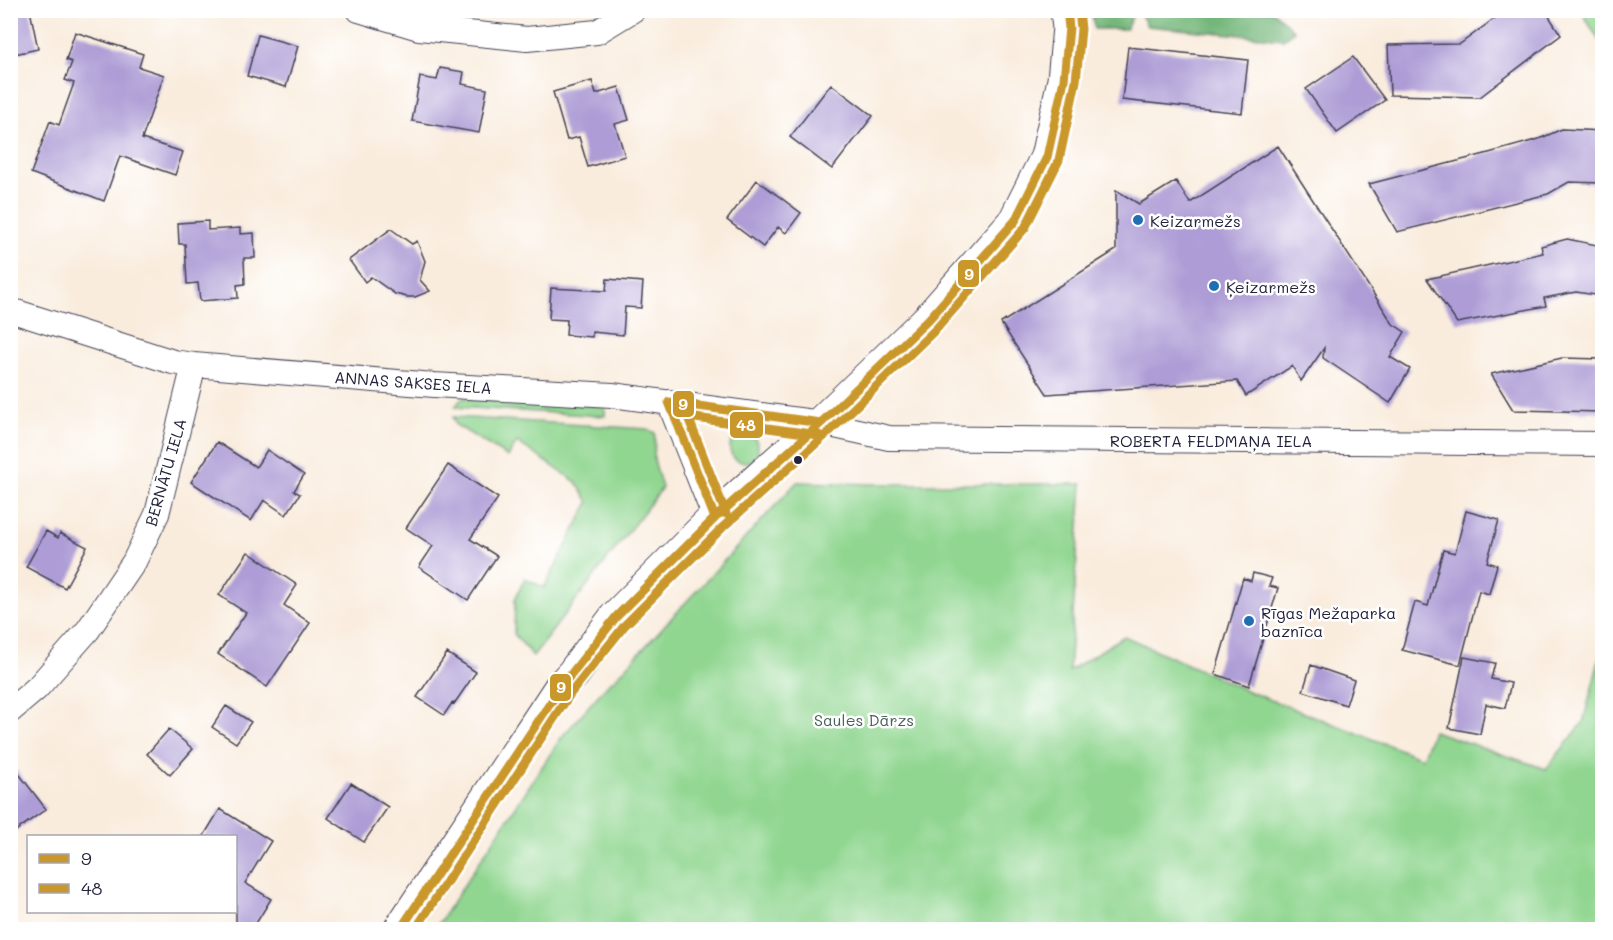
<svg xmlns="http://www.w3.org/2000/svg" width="1613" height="940" font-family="Mali,sans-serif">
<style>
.green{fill:#90d690;stroke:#597c66;stroke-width:1.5}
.forest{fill:#74b77a;stroke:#4b6c5a;stroke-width:1.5}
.building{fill:#ad9cd5}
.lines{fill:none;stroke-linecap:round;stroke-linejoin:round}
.street-casing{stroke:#424053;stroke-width:26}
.secondary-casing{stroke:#424053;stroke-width:35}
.street{stroke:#fff;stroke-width:24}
.secondary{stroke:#fff;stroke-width:33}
.bus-1-casing{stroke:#fff;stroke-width:14}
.bus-2-casing{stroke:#fff;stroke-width:14}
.bus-1{stroke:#ca972b;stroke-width:9}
.bus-2{stroke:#ca972b;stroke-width:9}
.poi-dot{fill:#1f6fb2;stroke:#fff;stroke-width:2}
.bus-dot{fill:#22223b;stroke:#fff;stroke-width:2}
.labels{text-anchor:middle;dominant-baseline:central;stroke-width:5;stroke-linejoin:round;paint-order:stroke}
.poi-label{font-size:16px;fill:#22223b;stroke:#fff;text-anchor:start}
.street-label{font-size:16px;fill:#22223b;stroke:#fff}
.park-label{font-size:16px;fill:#486159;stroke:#fff}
.line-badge{stroke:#fff;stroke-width:2}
.badge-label{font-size:16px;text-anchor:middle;font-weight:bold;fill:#fff}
</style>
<rect width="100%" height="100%" fill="#fff"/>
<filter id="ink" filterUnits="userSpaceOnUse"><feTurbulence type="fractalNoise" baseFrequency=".0167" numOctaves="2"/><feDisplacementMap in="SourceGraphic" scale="12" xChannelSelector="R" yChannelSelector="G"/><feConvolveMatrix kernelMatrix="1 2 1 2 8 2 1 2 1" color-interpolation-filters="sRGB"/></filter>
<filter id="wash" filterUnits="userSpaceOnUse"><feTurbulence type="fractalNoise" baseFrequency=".008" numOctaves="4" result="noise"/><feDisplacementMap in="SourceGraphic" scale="24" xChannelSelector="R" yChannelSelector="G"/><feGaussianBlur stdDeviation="1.35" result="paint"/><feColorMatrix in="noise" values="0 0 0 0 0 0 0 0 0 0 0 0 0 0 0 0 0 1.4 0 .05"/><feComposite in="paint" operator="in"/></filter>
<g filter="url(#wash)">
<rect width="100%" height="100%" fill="#f9ecdd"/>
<path class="green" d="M1581 11H1602V45Z
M462 398 605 406V416L455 407Z
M453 417 647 429 655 433 654 460 662 488 533 656 514 634 515 599 525 578 544 588 589 502 576 482 517 442 508 457 456 425Z
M730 448a14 14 0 1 1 28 0a14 14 0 1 1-28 0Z
M797 482 875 484H1082L1069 671 1124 636 1250 692 1422 758 1433 731 1546 769 1583 723 1602 649V929H435L561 738 609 683 616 678Z"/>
<path class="forest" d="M1092 11V10L1135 11 1126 29H1094Z
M1139 11H1273L1294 31 1283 39 1147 26Z"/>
<g id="blocks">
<path class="building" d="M10 10H30L38 49 10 55Z
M1506 10H1545L1561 35 1480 97 1390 95 1388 45 1460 44Z
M75 32 143 54 139 67 164 75 142 139 183 152 175 175 120 156 104 201 31 173 50 121 59 125 74 83 65 80 72 62 66 60Z
M258 35 298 46 286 87 247 76Z
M1128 47 1248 60 1242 113 1122 100Z
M1353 57 1385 100 1337 133 1306 89Z
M440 68 464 72 462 84 487 89 479 133 412 121 420 77 437 80Z
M592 81 596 94 619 87 629 120 615 124 625 156 588 167 579 137 567 140 553 92Z
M831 84 873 116 832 169 790 137Z
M1562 129 1602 131V183L1569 182 1548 194 1397 232 1369 184 1485 154 1539 139Z
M1278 146 1393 324 1405 332 1390 357 1410 369 1390 403 1323 358 1324 348 1301 381 1292 366 1246 396 1237 381 1047 394 1001 323 1116 250V190L1139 204 1176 181 1190 203Z
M757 180 801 213 786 233 778 227 763 247 727 220Z
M208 221V230L240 228V234L254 233 255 258H244L245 284 237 285 238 298 200 301 198 283 187 284 185 244H179L178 223Z
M391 229 412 244 417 241 425 261 420 280 430 291 415 297H407L395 294 371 277 365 282 349 260Z
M1567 239 1602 246V296L1576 292 1544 298 1546 306 1457 323 1427 279 1543 253 1541 246Z
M607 279 643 282 641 308 625 307 623 335 592 332V337L566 335 567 320 549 319 551 288 606 291Z
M1562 358 1602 359V412L1513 410 1491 374Z
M217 442 256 467 267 450 304 475 294 491 300 494 286 515 264 500 251 521 191 482Z
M448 465 498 498 470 539 497 556 468 600 419 567 433 546 406 528Z
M1466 511 1499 520 1487 562 1497 565 1489 594 1479 591 1460 665 1402 650 1415 602 1428 606 1443 550 1455 553Z
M46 531 58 538 60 533 87 547 65 588 26 567Z
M248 552 297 585 284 605 310 623 267 687 218 654 246 613 219 595Z
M1253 573 1272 578 1269 586 1278 588 1249 686 1215 674 1243 578 1251 581Z
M447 653 476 672 454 704 452 703 444 715 417 697Z
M1464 657 1495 663 1491 679 1511 683 1505 708 1486 704 1480 734 1449 728Z
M1311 665 1354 680 1346 705 1303 691Z
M226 706 251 722 236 743 212 727Z
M169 729 193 749 170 775 147 754Z
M10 762 46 809 10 835Z
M351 783 388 807 364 842 328 818Z
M220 809 271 841 245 883 271 899 252 930H236V837H203Z"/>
</g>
</g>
<g filter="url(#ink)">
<use href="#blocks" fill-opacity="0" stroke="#424053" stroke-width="1.5"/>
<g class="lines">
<g class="street-casing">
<path id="street" d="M359 10 419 28 527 39 597 32 633 10
M10 310 173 362 194 365 434 385 612 395 821 423 889 438 1602 444
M669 402 715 518
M10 711 37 688 88 630 134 562 157 514 194 365"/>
</g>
<g class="secondary-casing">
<path id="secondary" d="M400 930 561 687 573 674 616 617 715 518 821 423 929 319 1015 221 1047 157 1064 80 1069 28 1067 10"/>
</g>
<use href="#street" class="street"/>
<use href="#secondary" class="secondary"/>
<g class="bus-1-casing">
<path id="bus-1" d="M715 518 669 402 821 423
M400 930 561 687 616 617 715 518 821 423 929 319 1015 221 1047 157 1064 80 1069 28 1067 10"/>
</g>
<g class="bus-2-casing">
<path id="bus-2" d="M726 514 688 417 819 435
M415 930 570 694 625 625 723 527 829 432 937 328 1025 228 1059 160 1076 81 1081 29 1079 10"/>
</g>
<use href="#bus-1" class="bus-1"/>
<use href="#bus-2" class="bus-2"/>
</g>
</g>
<g class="poi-dot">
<circle cx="1138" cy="220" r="6"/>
<circle cx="1214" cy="286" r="6"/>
<circle cx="1249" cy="621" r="6"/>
</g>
<circle class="bus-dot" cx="798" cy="460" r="5"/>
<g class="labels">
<g class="poi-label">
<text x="1150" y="220">Keizarmežs</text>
<text x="1226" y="286">Ķeizarmežs</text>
<text x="1261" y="612">Rīgas Mežaparka<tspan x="1261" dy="18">baznīca</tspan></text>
</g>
<g class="street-label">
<text transform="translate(413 382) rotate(4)">ANNAS SAKSES IELA</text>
<text x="1211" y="440">ROBERTA FELDMAŅA IELA</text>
<text transform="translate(165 472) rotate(-74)">BERNĀTU IELA</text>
</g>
<g class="park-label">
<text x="864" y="719">Saules Dārzs</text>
</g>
</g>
<g class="line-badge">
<rect x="957" y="259" width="23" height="29" rx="6" fill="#ca972b"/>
<rect x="672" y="390" width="23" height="28" rx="6" fill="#ca972b"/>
<rect x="729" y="411" width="35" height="28" rx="6" fill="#ca972b"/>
<rect x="549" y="673" width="23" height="29" rx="6" fill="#ca972b"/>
</g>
<g class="badge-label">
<text x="969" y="280">9</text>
<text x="683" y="410">9</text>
<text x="746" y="431">48</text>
<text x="561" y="693">9</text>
</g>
<rect width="1613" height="940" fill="none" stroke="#fff" stroke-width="36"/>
<rect x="27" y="835" width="210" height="78" fill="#ffffff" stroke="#a7a7b1" stroke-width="1.5"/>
<rect x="39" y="854" width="30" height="9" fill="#ca972b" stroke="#a7a7b1" stroke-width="1.5"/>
<text x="81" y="865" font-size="18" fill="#22223b">9</text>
<rect x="39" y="884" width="30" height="9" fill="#ca972b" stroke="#a7a7b1" stroke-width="1.5"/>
<text x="81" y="895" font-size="18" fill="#22223b">48</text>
</svg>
